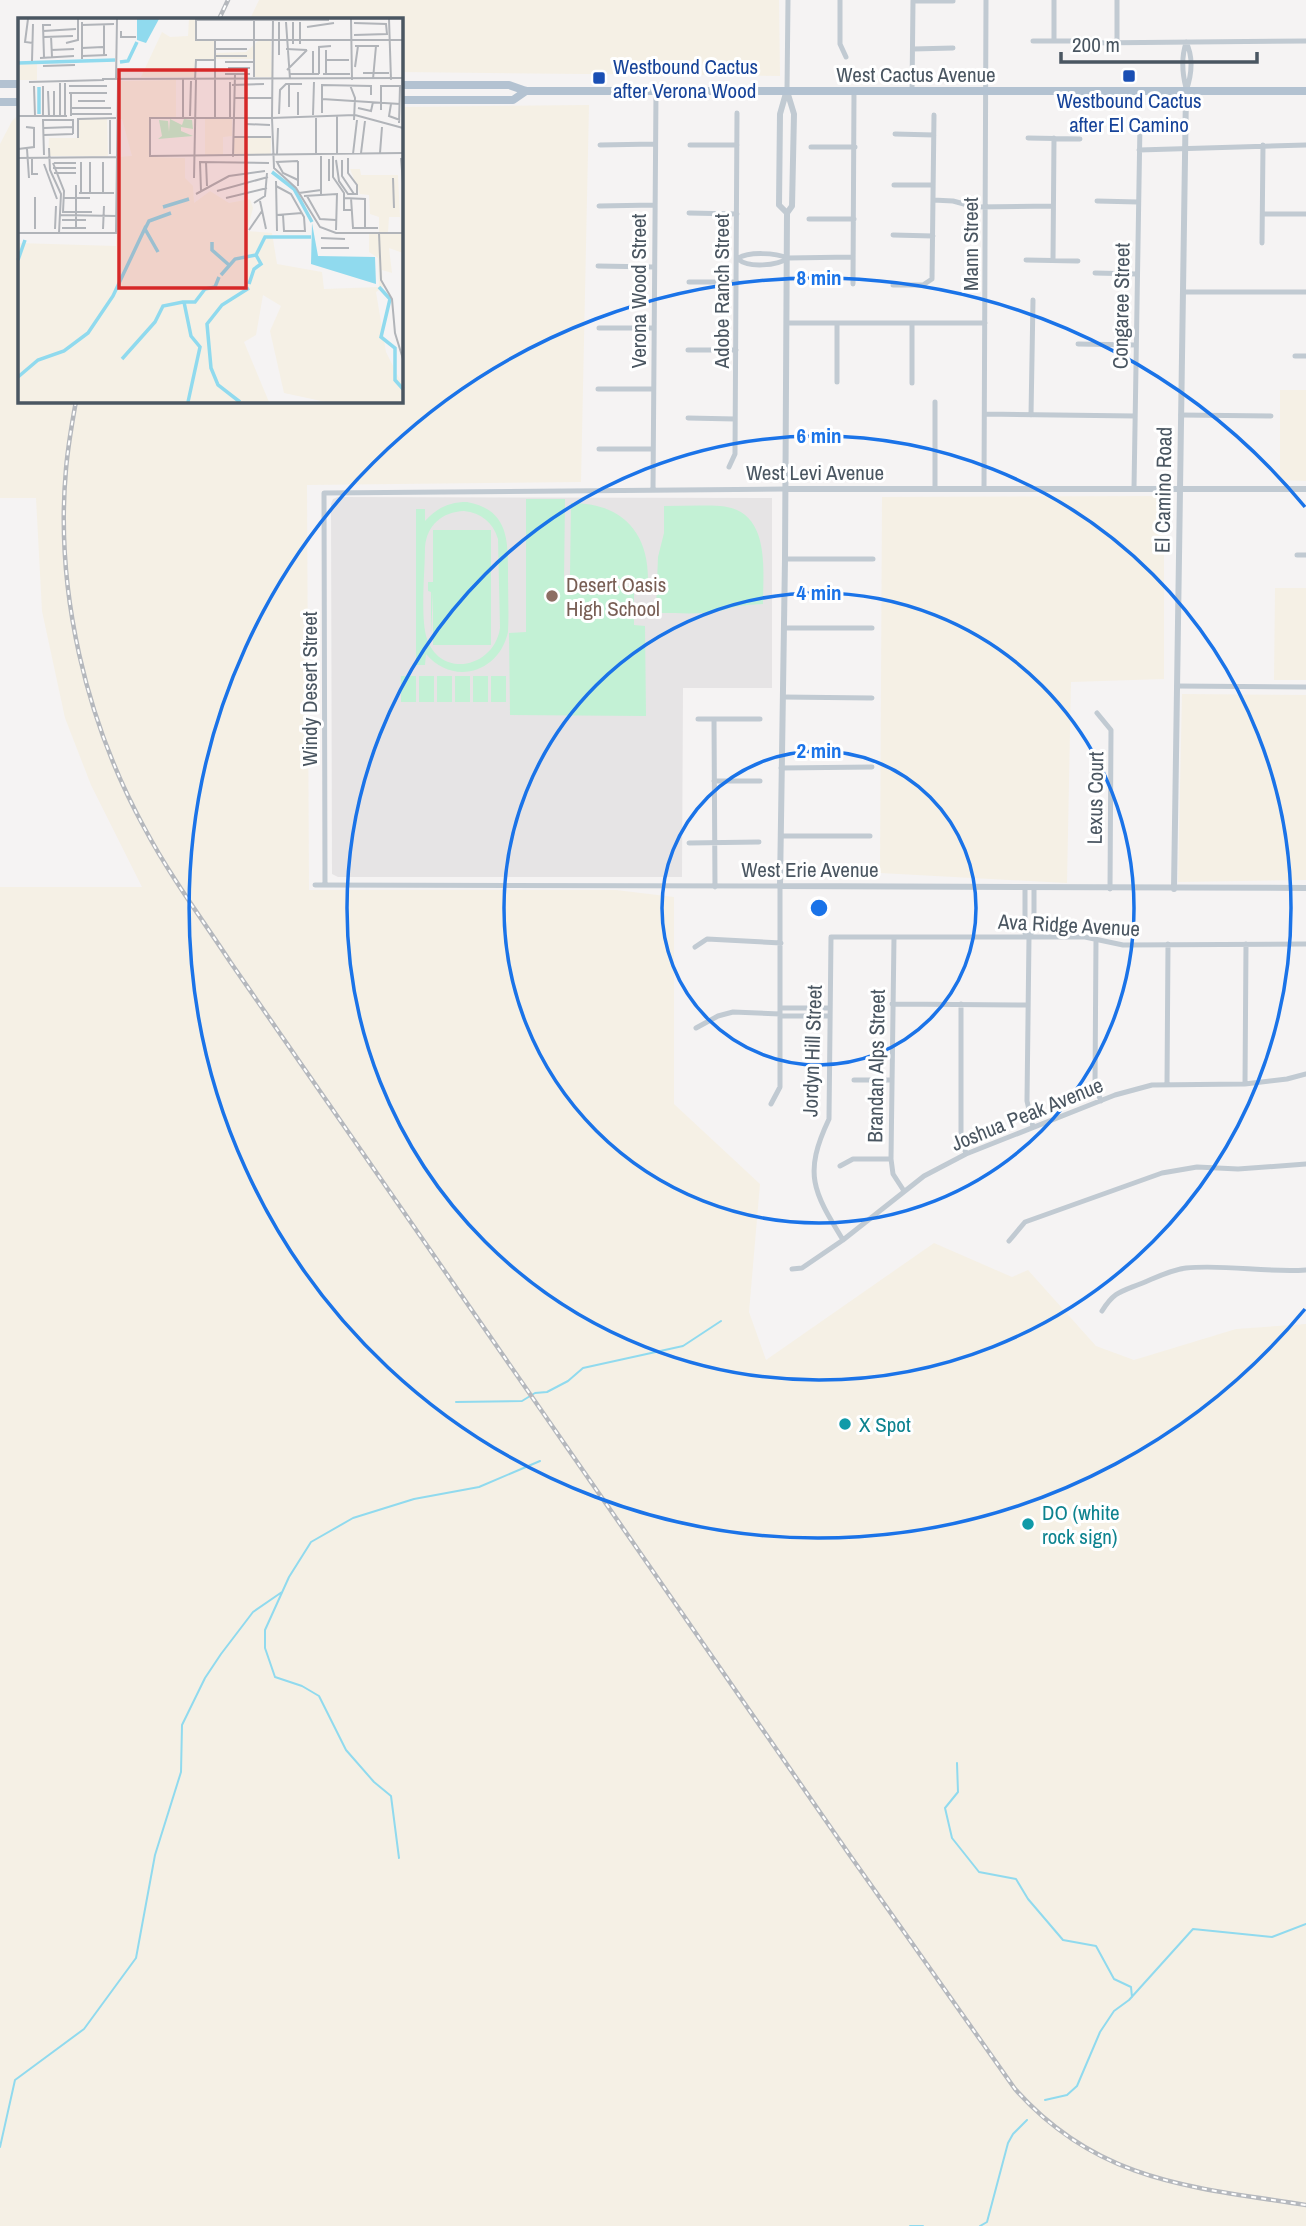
<svg xmlns="http://www.w3.org/2000/svg" width="1306" height="2226" font-family="'Archivo Narrow',sans-serif">
<style>
.education{fill:#e6e4e5}
.green{fill:#c3f1d5;fill-rule:evenodd}
.sand{fill:#f5f0e5}
.lines{fill:none;stroke-linecap:round;stroke-linejoin:round}
.stream{stroke:#90daee;stroke-width:2}
.minor{stroke:#c1cad2;stroke-width:5}
.tertiary{stroke:#c1cad2;stroke-width:6}
.primary{stroke:#b3c2d1;stroke-width:8}
.rail-casing{stroke:#b5b8bd;stroke-width:4.5}
.rail{stroke:#fff;stroke-width:2;stroke-dasharray:5;stroke-linecap:butt}
.ring{fill:none;stroke:#1a73e8;stroke-width:3.5}
.transit-dot{fill:#1a4fb4;stroke:#fff;stroke-width:2.5}
.education-dot{fill:#8d6e63;stroke:#fff;stroke-width:2.5}
.culture-dot{fill:#0f9aa8;stroke:#fff;stroke-width:2.5}
.labels{text-anchor:middle;dominant-baseline:central;stroke-width:6;stroke-linejoin:round;paint-order:stroke}
.transit-label{font-size:21px;fill:#164399;stroke:#fff;text-anchor:start}
.street-label{font-size:21px;fill:#4a5661;stroke:#fff}
.education-label{font-size:21px;fill:#785e54;stroke:#fff;text-anchor:start}
.culture-label{font-size:21px;fill:#0d838f;stroke:#fff;text-anchor:start}
.inset-river{fill:none;stroke:#90daee;stroke-width:3.5}
.inset-road{fill:none;stroke:#b1b4b9;stroke-width:2}
.view{fill:#d62828;fill-opacity:0.15;stroke:#d62828;stroke-width:3.5}
.inset-edge{fill:none;stroke:#4a5661;stroke-width:3.5}
.centre{fill:#1a73e8;stroke:#fff;stroke-width:3.5}
.ring-label{font-size:21px;text-anchor:middle;font-weight:bold;fill:#1a73e8;stroke:#fff;stroke-width:6;stroke-linejoin:round;paint-order:stroke}
</style>
<rect width="100%" height="100%" fill="#f5f3f3"/>
<path class="education" d="M338 497 772 498V688H683L682 877H338L332 874 331 504 333 499Z"/>
<path class="green" d="M526 499H565L564 582 569 586H634V625L645 626 646 716 510 715 509 633 526 632Z
M467 502C510 510 508 542 508 578 508 596 509 614 508 632 499 673 453 686 426 654L425 665H416V509H425V521C437 508 449 502 467 502ZM464 511C481 513 493 522 498 539L500 628C494 668 441 679 427 639 420 618 425 571 425 547 427 525 442 512 464 511Z
M571 503C619 503 648 529 648 579H575L570 575Z
M664 506C683 506 702 505 720 506 771 510 763 568 763 604 745 605 740 605 724 610 704 615 681 613 661 613L656 608 658 557 664 533Z
M433 530H491V645H433V592L431 635V592L428 591V582H433Z
M401 676H416V702H401Z
M419 676H434V702H419Z
M437 676H452V702H437Z
M455 676H470V702H455Z
M473 676H488V702H473Z
M491 676H506V702H491Z"/>
<path class="sand" d="M259 0H779L780 76 401 72V19H250Z
M589 105 581 482 307 485 309 890H616L674 897V1104L760 1184 749 1312 766 1360 934 1243 1012 1277 1028 1270 1096 1346 1134 1360 1236 1329 1306 1324V2226H0V887H142L91 785 65 718 42 611 36 498H0V144L12 121 19 114V401H401V107Z
M1280 390H1306V481L1280 480Z
M1164 496V679L1071 682 1067 883 880 873 882 497Z
M1275 588H1306V680H1274Z
M1182 694 1306 695V880L1178 882Z"/>
<g class="lines">
<path class="stream" d="M456 1402 522 1401 535 1393 547 1392 568 1381 583 1368 683 1346 721 1321
M957 1763 958 1792 945 1808 952 1838 979 1872 1016 1879 1028 1899 1063 1940 1096 1946 1114 1979 1131 1987 1132 1997
M399 1858 391 1796 374 1782 346 1750 319 1696 302 1686 275 1677 265 1648V1630L289 1577 311 1542 353 1518 414 1499 479 1487 540 1461
M1045 2100 1067 2095 1077 2086 1100 2032 1114 2011 1129 2000 1193 1929 1272 1937 1306 1924
M0 2147 15 2080 84 2029 136 1958 155 1855 181 1772 182 1725 205 1678 221 1654 253 1612 282 1592
M910 2226H923
M980 2226 987 2222 1008 2143 1013 2134 1027 2120"/>
<path class="minor" d="M840 0V44L846 57
M1054 0V41
M1117 0V42
M1033 41H1077
M1186 42C1194 58 1192 74 1186 91
M1091 43 1306 41
M913 49 953 48
M1186 88C1182 72 1181 58 1186 43
M787 91 788 0
M912 91 913 1H953
M895 134 934 135
M1028 138 1080 139
M600 145 655 144
M690 145H737
M811 147H855
M1139 150 1306 145
M894 185H933
M933 200 953 201 975 207 1053 206
M1097 201 1138 202
M599 206 655 205
M689 213 737 214
M1263 214H1306
M809 219H854
M893 235 933 236
M1262 243 1263 145
M737 259C748 251 776 253 788 258L853 257
M738 259C748 268 777 266 788 258
M1026 260 1078 261
M1053 260 1054 138
M598 266 654 267
M1095 273 1137 274
M689 282H737
M853 284 854 91
M893 285H923L932 279 934 115
M1183 292H1306
M787 323H985
M837 324V382
M912 324V383
M599 328H654
M1078 344 1136 345
M688 350H736
M1295 356H1306
M598 389H653
M935 402V489
M985 414 1135 416
M1031 415 1033 300
M1181 415 1271 416
M688 418 735 419
M599 449H653
M729 467 735 454 737 113
M1134 488 1140 123
M984 489 986 0
M653 490 656 92
M1297 555H1306
M785 559H873
M784 628H872
M1177 686 1306 687
M783 697 872 698
M1097 713 1111 730 1110 889
M698 719H760
M714 719 715 887
M781 768 872 767
M714 781H760
M781 836H870
M689 843 759 842
M315 885 780 886V1087L771 1104
M325 885 324 493 785 489
M1025 889V933L1029 937
M894 937 891 1159 893 1174 904 1191
M1096 939 1095 1086 1101 1101
M695 947 707 939 781 943
M892 1004 1028 1005
M961 1004V1136L966 1154
M780 1008H830
M780 1016H830
M696 1028 718 1016 733 1012 780 1014
M854 1080H892
M1245 1084 1246 944
M1167 1085 1168 944
M1033 1127 1027 1101 1029 937 1034 928V889
M840 1166 853 1159H891
M843 1240C813 1191 803 1174 829 1119L831 937H1085L1123 945 1306 944
M1009 1241 1025 1222 1162 1173 1197 1167 1238 1169 1306 1164
M792 1269 802 1268 843 1240 924 1176 966 1154 1115 1095 1152 1085 1245 1084 1287 1079 1306 1074
M1102 1311C1114 1292 1120 1292 1140 1284 1155 1278 1170 1270 1186 1268 1226 1264 1266 1273 1306 1270"/>
<path class="tertiary" d="M787 91 794 114 792 206 787 213 785 559 780 886 1306 888
M786 93 780 114 779 205 787 213
M785 489H1306
M1174 889 1186 91"/>
<path class="primary" d="M0 84H19
M401 85H509L526 91H1306
M401 100H513L526 91
M0 102H19"/>
<g class="rail-casing">
<path id="rail" d="M219 19 228 0
M76 401C72 423 68 446 66 469 55 591 86 722 145 829 170 876 202 919 231 963L849 1854 1015 2089C1098 2182 1191 2187 1306 2205"/>
</g>
<use href="#rail" class="rail"/>
</g>
<g class="ring">
<circle cx="819" cy="908" r="157"/>
<circle cx="819" cy="908" r="315"/>
<circle cx="819" cy="908" r="472"/>
<path d="M1305 1309A630 630 0 1 1 1305 507"/>
</g>
<g class="transit-dot">
<rect x="1122" y="69" width="14" height="14" rx="3.5"/>
<rect x="592" y="71" width="14" height="14" rx="3.5"/>
</g>
<circle class="education-dot" cx="552" cy="596" r="7"/>
<g class="culture-dot">
<circle cx="845" cy="1424" r="7"/>
<circle cx="1028" cy="1524" r="7"/>
</g>
<g class="labels">
<g class="transit-label">
<text x="613" y="66">Westbound Cactus<tspan x="613" dy="24">after Verona Wood</tspan></text>
<text x="1129" y="100" text-anchor="middle">Westbound Cactus<tspan x="1129" dy="24">after El Camino</tspan></text>
</g>
<g class="street-label">
<text x="916" y="74">West Cactus Avenue</text>
<text transform="translate(970 244) rotate(-90)">Mann Street</text>
<text transform="translate(638 291) rotate(-90)">Verona Wood Street</text>
<text transform="translate(721 291) rotate(-90)">Adobe Ranch Street</text>
<text transform="translate(1121 306) rotate(-89)">Congaree Street</text>
<text x="815" y="472">West Levi Avenue</text>
<text transform="translate(1163 490) rotate(-89)">El Camino Road</text>
<text transform="translate(309 689) rotate(-90)">Windy Desert Street</text>
<text transform="translate(1095 798) rotate(-89)">Lexus Court</text>
<text x="810" y="869">West Erie Avenue</text>
<text transform="translate(1069 925) rotate(3)">Ava Ridge Avenue</text>
<text transform="translate(812 1051) rotate(-88)">Jordyn Hill Street</text>
<text transform="translate(876 1066) rotate(-89)">Brandan Alps Street</text>
<text transform="translate(1027 1114) rotate(-22)">Joshua Peak Avenue</text>
</g>
<g class="education-label">
<text x="566" y="584">Desert Oasis<tspan x="566" dy="24">High School</tspan></text>
</g>
<g class="culture-label">
<text x="859" y="1424">X Spot</text>
<text x="1042" y="1512">DO (white<tspan x="1042" dy="24">rock sign)</tspan></text>
</g>
</g>
<g transform="translate(18 18)">
<rect width="385" height="385" fill="#f5f3f3"/>
<path d="M152 101 164 107 166 101 174 102 175 111 163 109V113L175 118 140 121 144 118 141 102 150 103 151 114Z" fill="#c3f1d5"/>
<path d="M171 1H177V23L196 22V41H177V59H123L144 14 152 19 170 18ZM253 22 254 59H237L236 41H198V35L228 34 240 23ZM19 45V62H0V46ZM158 62V99L131 100V139L167 140V160L175 168 176 185 192 173 211 185 232 181 235 190 229 213 254 215 259 246 304 254 306 271 361 269 360 240 351 234V214H361V199L352 196 351 177 342 176 332 151H342L343 157H380L382 199H371L370 214H385V235L371 230 374 255 364 252 365 269 358 274 368 334 385 368V384H308L266 375 252 313 263 288 245 277 238 317 226 324 251 384H0V225L98 228 100 139 114 138 104 101H100V67L103 63ZM89 100 90 138H30L31 120H60V101ZM214 100V118L205 119V138L187 137V101ZM216 120H253V137L216 138Z" fill="#f5f0e5"/>
<path d="M119 1H141L128 25 119 22ZM294 205 300 238 357 239 358 266 293 246Z" fill="#90daee"/>
<path class="inset-river" d="M102 44 110 43 119 24M0 45 97 42M21 69V96M254 154 276 171 294 204M145 189 171 181M194 224V232L211 247M140 234 127 211 131 203 153 195M0 242 7 222M203 257 217 241 238 237 247 219H293M231 266 236 251 243 246 238 237M361 269 372 281 363 319 377 330V362L385 371M104 341 137 304 145 288 165 284M0 359 20 342 46 333 70 315 95 278 128 208M170 384 182 329 173 318 166 284H177L187 271 197 269 201 259M222 384 200 367 193 350 189 306 204 287 231 270"/>
<path class="inset-road" d="M10 1 7 24 15 25M178 1V22H385M255 1 254 100 337 97 385 110M333 1 334 62M371 1 373 62M178 2H311M236 2V59M268 4 272 61M336 5 368 6 369 16 336 17M64 7 96 6M289 9 316 5M25 13 58 11M103 13V19H118M33 18 34 39M26 19 55 18M48 25 60 22V1M275 26V4M282 26V4M337 28H361M64 30 85 29M197 31H229M268 31 289 32M33 32 56 31M308 32V56M295 33V56M86 37V7M261 37V4M64 38 89 37M197 38H229M26 39 25 7H33M22 40 56 38M64 41V4M308 42H331M14 43 15 6M207 44H235M25 48 57 47M337 49 340 28M210 50H232M269 52 289 32M345 55H371M207 56H232M271 56H301M301 56V29L313 28M305 56H332M84 61 385 60M355 61 358 28M98 62 99 1M177 62 178 42H197M42 63V98M11 64 86 62M47 65V98M214 67 246 66M332 67 337 80 336 102M16 68 17 98M25 68V98M51 68H89M30 73 31 98M36 73V98M280 74V97M51 75H89M53 75V98M216 80H254M304 81 382 86M60 83H87M373 86 371 98 382 102M271 89V67M53 90H93M340 90 353 93 355 84M363 92V68H382L381 105M304 95V67L353 68V77M53 96H94M261 96 262 72 268 66H284M295 97 296 64M319 97V137M0 98H49M172 98 173 63M165 100V61M197 100V22M212 100V64M254 100 256 150 278 170 302 209 318 215H385M298 100V137M92 102V136M227 106 252 107M26 110 55 109M26 117 55 116M216 119H253M60 120V101L98 100M31 130 32 152 43 176 41 215M0 131 16 129V110L8 109M9 131 11 160M343 135 347 103M362 135 364 109M259 136 260 110M335 136 339 102M26 137 25 102H55V116M131 138 385 135M132 138V100H254M315 138V159L326 175V192H334M215 139 217 56M0 140 99 139M14 140V156H20M383 140 385 165M311 141V163M318 142 321 163 330 176H339V167L330 155V140M324 142V158L336 176M280 143 259 144 265 155 280 162M63 144V175M72 144V175M188 144 189 168M35 145 46 173 45 194M36 145H58M26 146 39 181M35 150H58M36 155H58M176 160 178 61M375 160 376 190M258 163 259 213M258 168 273 176 286 199 287 213H266L265 197M280 168V143M183 173 182 144 251 145M199 173 250 159M61 175H96M85 175V144M281 175 303 172M178 176 211 158 247 153M303 176V138M286 178 319 176 318 212M289 178 302 201 318 202M17 179V211M46 180H72M208 180 249 170M326 180 347 181V210M333 180 335 210H360M242 183 248 211M236 185 247 178 249 155M44 194H74M42 197 99 198M259 197 284 195M44 202H68M44 210H68M37 211 38 188M58 211V167M85 211 86 188M231 212 244 193M0 215H98L100 62M361 215 363 262 374 281 377 315 385 341M303 220 327 221M303 230H331"/>
<path class="view" d="M101 52H228V270H101Z"/>
<rect width="385" height="385" class="inset-edge"/>
</g>
<circle cx="819" cy="908" r="10" class="centre"/>
<g class="ring-label">
<text x="819" y="285">8 min</text>
<text x="819" y="443">6 min</text>
<text x="819" y="600">4 min</text>
<text x="819" y="758">2 min</text>
</g>
<path d="M1061 52v10h196v-10" fill="none" stroke="#4a5661" stroke-width="3.5"/>
<text x="1072" y="52" font-size="21" fill="#4a5661" stroke="#ffffff" stroke-width="5" paint-order="stroke">200 m</text>
</svg>
